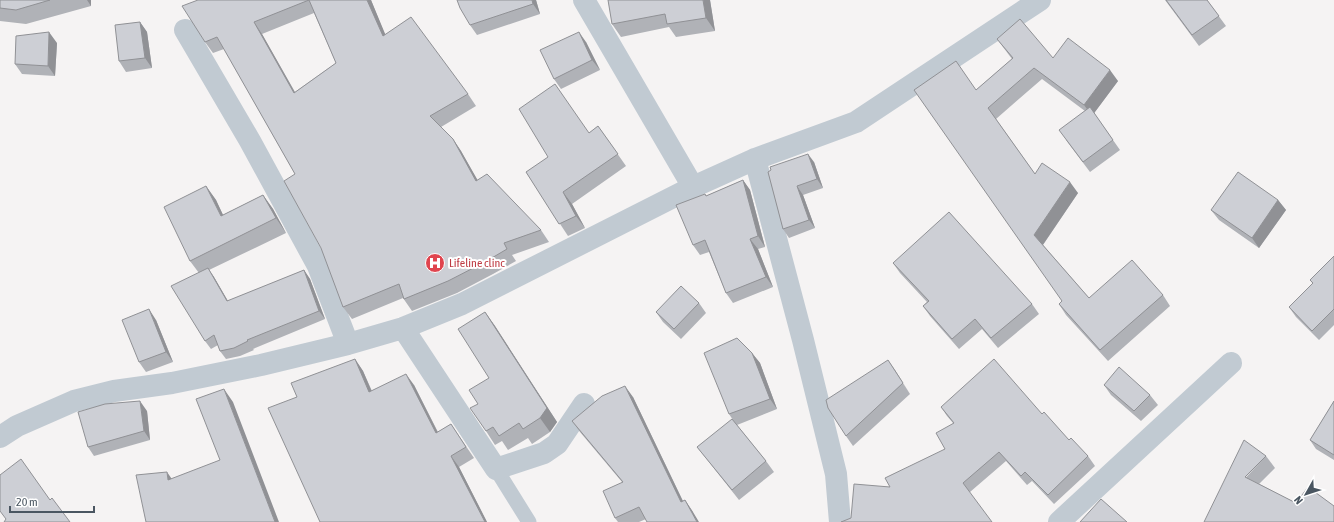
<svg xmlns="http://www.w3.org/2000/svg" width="1334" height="522" font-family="'Asap Condensed',sans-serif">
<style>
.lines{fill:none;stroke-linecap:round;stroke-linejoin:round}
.service{stroke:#c1cad2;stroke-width:15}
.minor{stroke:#c1cad2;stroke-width:22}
.wall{fill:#b0b2b7;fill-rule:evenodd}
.shaded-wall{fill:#909195}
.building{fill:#cdcfd5;stroke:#909195;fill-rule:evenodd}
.labels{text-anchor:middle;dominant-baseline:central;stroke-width:4;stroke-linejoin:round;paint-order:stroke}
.health-label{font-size:12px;fill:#be3a42;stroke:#fff;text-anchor:start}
</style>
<rect width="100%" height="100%" fill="#f5f3f3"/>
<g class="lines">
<path class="service" d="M496 469 529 522"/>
<path class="minor" d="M584 0 693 187
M185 30 250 141 318 266 348 344
M755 159 803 340 836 474 840 522
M403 328 496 469 544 453 557 444 584 404
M0 437 17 426 74 401 114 391 172 383 261 365 348 344 403 328 462 304 693 187 755 159 856 122 1040 0
M1059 522 1231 363"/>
</g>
<path class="wall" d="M0 0H91V6L26 24 0 21Z
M198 0H371L385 35 468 94 476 106 441 127 453 139 461 151 477 180 541 230 549 242 512 255 516 261 493 274 457 293 412 311 403 298 352 319 343 307 295 174 224 49 213 53 205 42ZM314 13 336 63 295 92 262 34Z
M536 0 540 14 477 35 470 25Z
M710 0 715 31 676 37 669 27 621 37 612 24Z
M1165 0H1207L1226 26 1199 46Z
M140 22 147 32 152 68 126 72 119 61Z
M997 39 1118 81 1094 113 1120 150 1090 172 1066 140 1085 111 1042 79 996 119 1035 174 1078 193 1043 245 1089 298 1163 295 1170 306 1108 361 1066 315 1059 304 1062 301 976 90 1012 59Z
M586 42 600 70 561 89 554 79Z
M57 43 55 76 22 74 15 64Z
M598 126 626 166 572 204 585 228 568 236 526 172 589 133Z
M814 162 823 188 803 195 815 228 789 238 783 229 768 172Z
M743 180 750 190 765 247 758 249 773 287 733 303 726 293 709 252 700 255 693 245 705 194 706 196Z
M206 186 216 200 223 215 263 195 273 209 286 233 209 270 214 277 228 301 304 270 310 279 325 319 253 349 254 350 240 356 226 359 220 351 218 345 211 349 205 341 199 273 190 261Z
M1278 200 1286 210 1259 248 1219 220 1211 210Z
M1334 256V325L1319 340 1296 317 1289 307 1313 284 1310 280Z
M893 263 1032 304 1039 314 998 348 982 329 959 349 930 316 923 306 927 302 900 273Z
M699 303 706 313 681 339 663 322 656 312Z
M485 312 495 326 557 422 550 432 532 444 528 438 508 450 502 441 495 445 486 431 489 378Z
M156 320 173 362 146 372 139 362Z
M752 353 760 363 777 409 737 425 766 461 774 472 739 500 705 457 697 447 733 420 729 414Z
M355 359 363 371 372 391 414 385 438 432 451 424 474 458 459 467 487 522H320L297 397Z
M888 360 910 394 853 446 846 436Z
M1104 385 1150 395 1158 405 1141 421 1111 395Z
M633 397 683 501 685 500 693 512 646 519 639 522H618L615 518 622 482 580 432 572 421Z
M1334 401V460L1316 449 1310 440Z
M941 407 1042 414 1069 440 1088 456 1095 466 1054 504 1032 481 1027 485 1006 461 970 492 851 518 945 449 953 423 947 416Z
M147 411 150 440 94 456 88 447Z
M1266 456 1275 468 1259 484 1296 503 1204 522Z"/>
<path class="shaded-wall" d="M87 0H91V6Z
M367 0H371L391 48 383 36Z
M532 0H536L540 14 533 4Z
M703 0H710L715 31 706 18Z
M140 22 147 32 152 68 145 58Z
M254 22 262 34 302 105 294 93Z
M49 32 57 43 55 76 48 66Z
M579 32 586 42 600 70 592 60Z
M1110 70 1118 81 1092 116 1084 105Z
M453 139 461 151 485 193 476 181Z
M808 154 814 162 823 188 817 179Z
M743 180 750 190 765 247 758 236Z
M1070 182 1078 193 1042 246 1034 235Z
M206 186 216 200 230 230 221 216Z
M797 186 803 195 815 228 809 220Z
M563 192 572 204 585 228 576 216Z
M263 195 273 209 286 233 276 218Z
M1278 200 1286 210 1259 248 1252 238Z
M750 239 758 249 773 287 766 277Z
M208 268 214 277 233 310 227 301Z
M304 270 310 279 325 319 319 311Z
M149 309 156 320 173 362 166 352Z
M485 312 495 326 557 422 550 432 540 418Z
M752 353 760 363 777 409 770 399Z
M355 359 363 371 377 404 369 392Z
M888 360 895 370 910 394 903 383Z
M406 374 414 385 444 445 436 433Z
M625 386 633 397 689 514 681 502Z
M224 389 233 402 279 522H275Z
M140 401 147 411 150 440 144 431Z
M451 456 459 467 487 522H485Z
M167 472 176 485 168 480Z
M685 500 693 512 699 522H697Z"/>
<path class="building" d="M0 0H50L16 10 0 8Z
M198 0H367L383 36 411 17 468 94 430 116 453 139 476 181 487 174 541 230 504 243 507 249 485 262 448 281 404 299 399 284 343 307 321 248 284 181 295 174 217 37 205 42 182 6ZM309 0 336 63 294 93 254 22Z
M457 0H532L533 4 470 25 460 8Z
M608 0H703L706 18 667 24 665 14 612 24Z
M1166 0H1207L1219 16 1192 35Z
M1020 19 1053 58 1068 38 1110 70 1084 105 1034 68 988 108 1035 174 1042 163 1070 182 1034 235 1089 298 1132 260 1163 295 1100 350 1059 304 1062 301 914 90 956 61 976 90 1013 58 997 39Z
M140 22 145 58 119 61 115 25Z
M49 32 48 66 15 64 16 36Z
M579 32 592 60 554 79 540 50Z
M555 84 589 133 598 126 618 154 563 192 576 216 559 224 526 172 548 157 519 109Z
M1090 107 1113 140 1083 162 1059 130Z
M808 154 817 179 797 186 809 220 783 229 768 172 771 170 770 167Z
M1238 172 1278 200 1252 238 1211 210Z
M743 180 758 236 750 239 766 277 726 293 705 240 693 245 676 205 705 194 706 196Z
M206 186 221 216 263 195 276 218 190 261 164 207Z
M949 212 1032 304 991 338 975 319 952 339 923 306 929 301 893 263Z
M1334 256V309L1312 331 1289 307 1313 283 1310 280Z
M208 268 227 301 304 270 319 311 247 340 248 341 234 348 220 351 214 335 205 341 171 286Z
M681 286 699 303 674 329 656 312Z
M149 309 166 352 139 362 122 320Z
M485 312 547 408 540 418 523 429 519 423 499 436 493 427 486 431 470 408 478 404 469 390 489 378 458 329Z
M737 338 752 353 770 399 729 414 704 353Z
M355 359 369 392 406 374 436 433 451 424 466 447 451 456 485 522H320L268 408 297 397 291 383Z
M994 359 1042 414 1044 412 1069 440 1071 438 1088 456 1048 495 1025 472 1021 476 999 452 963 483 992 522H841L851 518 854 484 890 487 885 478 945 449 936 433 954 423 941 407Z
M888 360 903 383 846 436 828 408 826 400Z
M1119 367 1150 395 1134 411 1104 385Z
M625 386 681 502 685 500 697 522H647L639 507 615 518 603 491 623 482 572 421 602 396Z
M224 389 275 522H146L136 475 167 472 168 480 220 460 196 399Z
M140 401 144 431 88 447 78 412 105 404Z
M1334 401V455L1310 440Z
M732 419 766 461 732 490 697 447Z
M1244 440 1266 456 1245 477 1296 503 1308 487 1334 506V522H1204Z
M21 459 50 500 52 498 70 522H4L6 519 0 511V475Z
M1101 499 1127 522H1080Z"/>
<defs>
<g id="hospital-disc" transform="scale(1)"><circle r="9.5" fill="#e0444e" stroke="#fff"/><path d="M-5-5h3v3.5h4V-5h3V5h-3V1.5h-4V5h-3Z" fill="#fff"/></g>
</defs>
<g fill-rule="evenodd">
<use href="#hospital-disc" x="435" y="263"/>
</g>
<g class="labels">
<g class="health-label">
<text x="449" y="263">Lifeline clinc</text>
</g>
</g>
<g transform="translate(1306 494) rotate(231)" stroke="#ffffff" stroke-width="3" paint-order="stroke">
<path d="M0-3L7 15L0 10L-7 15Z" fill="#4a5661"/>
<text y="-6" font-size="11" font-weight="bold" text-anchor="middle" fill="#4a5661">N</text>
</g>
<path d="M10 506v6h84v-6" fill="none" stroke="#4a5661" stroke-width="2"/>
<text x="16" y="506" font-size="12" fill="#4a5661" stroke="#ffffff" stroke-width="3" paint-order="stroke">20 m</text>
</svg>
